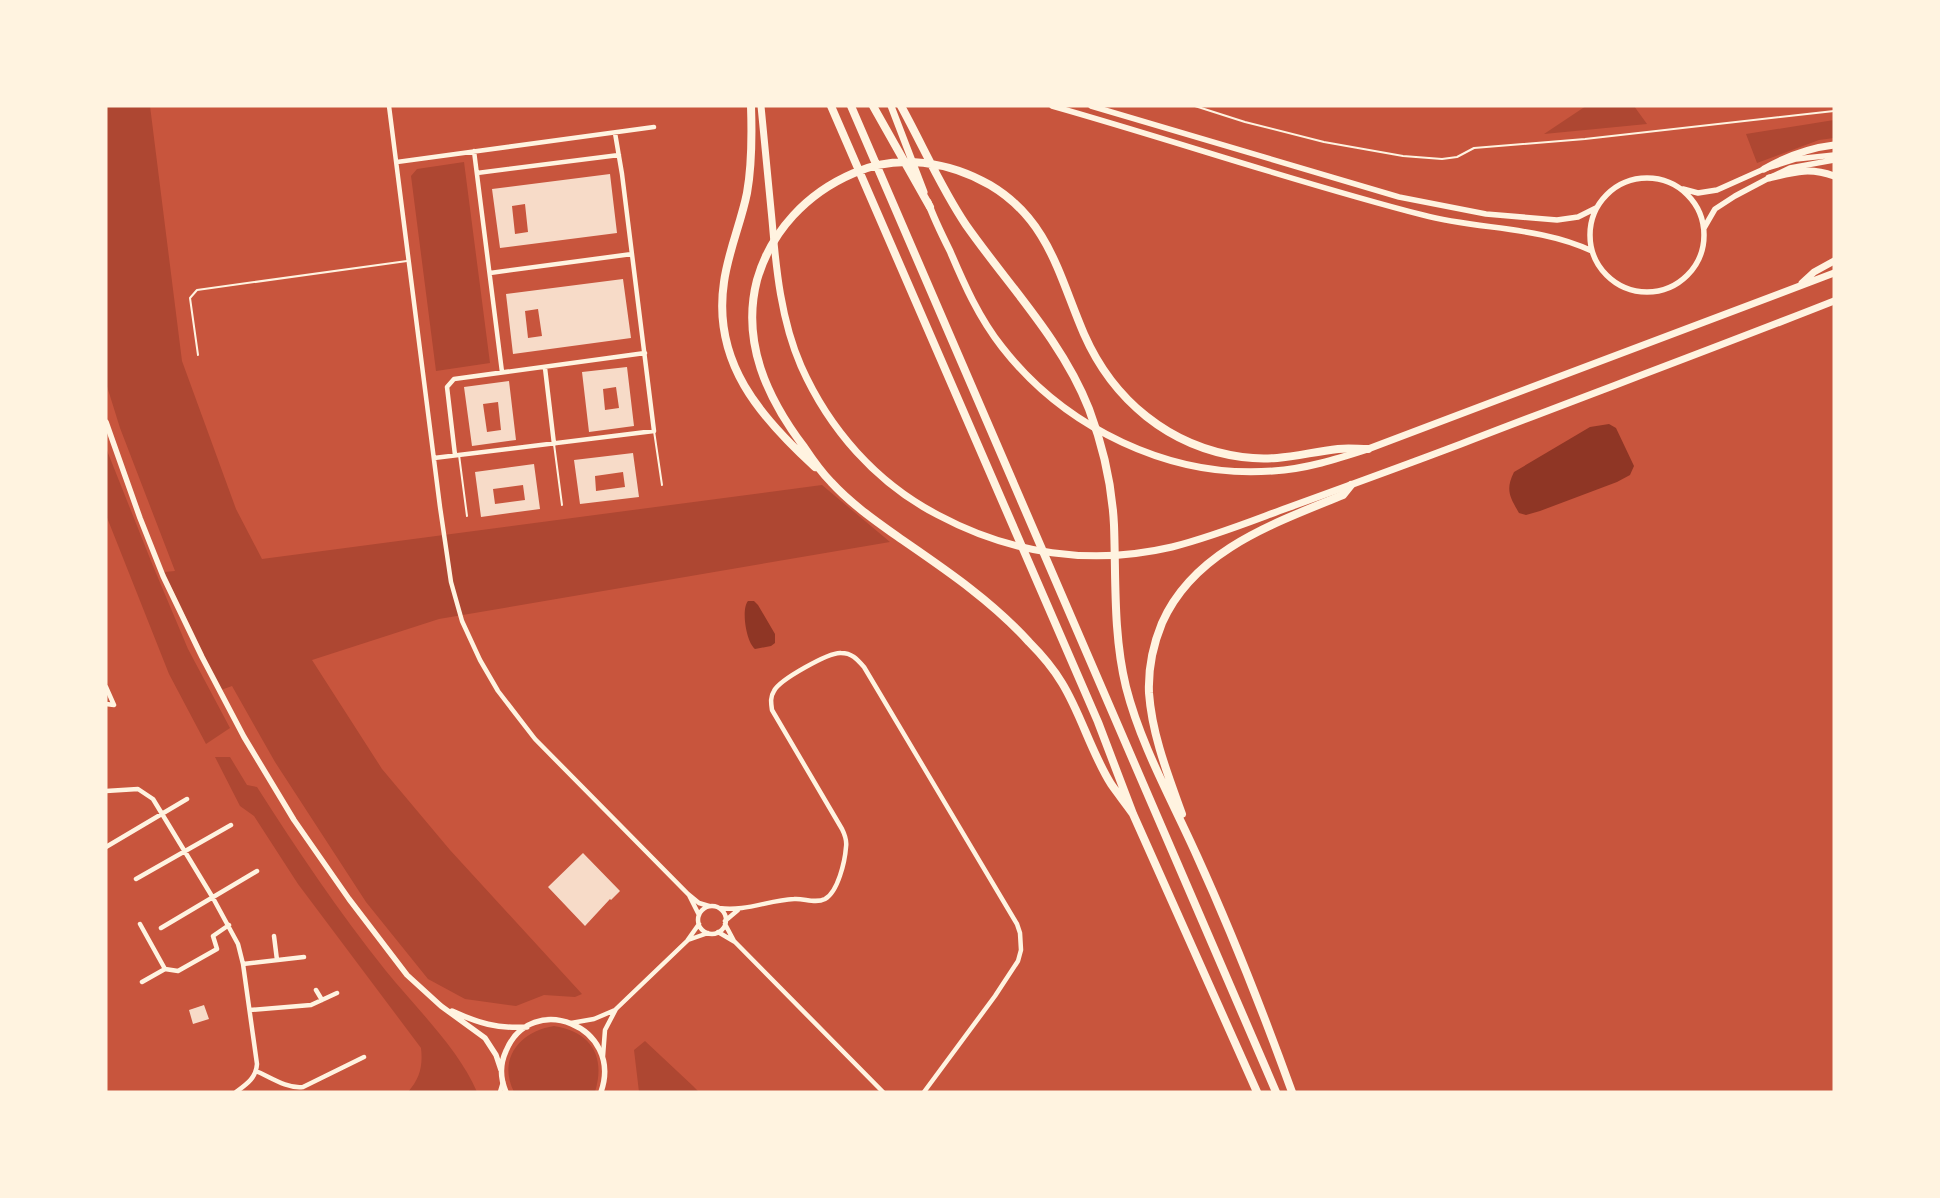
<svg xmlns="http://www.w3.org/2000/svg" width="1940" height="1198" font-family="'Noto Serif',serif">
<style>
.green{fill:#ae4732}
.water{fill:#8f3625}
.building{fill:#f7dbc8;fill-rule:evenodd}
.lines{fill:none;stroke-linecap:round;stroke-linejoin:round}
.service{stroke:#fff3e0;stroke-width:2}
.minor{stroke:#fff3e0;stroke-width:4.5}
.secondary{stroke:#fff3e0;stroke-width:5.5}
.trunk{stroke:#fff3e0;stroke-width:7}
.motorway{stroke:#fff3e0;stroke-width:8}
</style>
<rect width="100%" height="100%" fill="#c8553d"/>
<path class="green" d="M106 106H150L182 361 236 509 262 559 822 485 890 542 439 619 312 660 382 769 450 850 582 994 575 997 544 995 516 1006 465 999 428 979 366 902 275 762 232 686 221 690 164 572 175 571 120 428 106 383Z
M1586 106H1634L1647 124 1544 134Z
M1834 120V138L1819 140 1757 163 1746 134Z
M464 162 490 363 436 371 411 176 417 169Z
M106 448 153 566 188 649 230 728 206 744 169 674 106 515Z
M215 757H230L247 785 257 787C297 850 339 912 386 971 415 1007 459 1049 477 1092H408C420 1078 423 1066 421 1048L298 884 254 816 240 806Z
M554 1026C591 1032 606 1056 595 1092H514C497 1058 521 1031 554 1026Z
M645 1041 693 1086 699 1092H639L634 1050Z"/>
<path class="water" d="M1609 424 1616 428 1634 466 1630 475 1617 482 1540 511 1526 515 1519 513C1510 497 1505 490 1514 472L1590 427Z
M748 601H754L758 605 775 634V643L771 646 755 649C746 642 741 609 748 601Z"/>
<path class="building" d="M610 174 617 233 500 248 492 189ZM525 204 528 232 515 234 512 206Z
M623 279 631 338 513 354 506 294ZM538 309 542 336 528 338 525 311Z
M627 367 634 426 589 432 582 372ZM616 387 619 408 605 410 603 389Z
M509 381 516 440 472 446 464 387ZM498 402 501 430 487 432 483 404Z
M633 453 639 497 580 504 574 460ZM623 472 625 487 596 491 595 476Z
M534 464 540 509 481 517 475 472ZM523 485 525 500 495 504 493 489Z
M583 853 620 891 611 900 610 899 585 926 548 887Z
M204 1005 209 1019 193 1024 189 1010Z"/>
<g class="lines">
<path class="service" d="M1195 106 1245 122 1324 142 1403 156 1442 159 1457 157 1474 148 1585 139 1834 111
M198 355 190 298 197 290 407 261
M654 431 662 485
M554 444 562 505
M459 455 467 516"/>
<path class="minor" d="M389 106 440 507 451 582 462 621 480 660 498 691 535 739 688 894 699 903 709 906
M474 151 502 372
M397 162 654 127
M477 173 619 155
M490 273 632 254
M545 368 554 444
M455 455 447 387 454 379 645 353
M434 458 654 431 622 174 615 133
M106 687 114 705 106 704
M106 791 138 789 153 799 213 898 238 944 243 964 257 1064C256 1078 247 1084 236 1092
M106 847 187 799
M136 879 231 825
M689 895 699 915
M698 920a14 14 0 1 1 28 0a14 14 0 1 1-28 0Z
M719 908C745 912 769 900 794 899 804 898 815 904 825 899 838 892 845 861 846 847 847 841 845 835 842 829L772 710C771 703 770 697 774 691 779 680 829 652 841 653 852 653 857 659 864 667L1017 924 1020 933 1021 950 1018 961 995 996 924 1092
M725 921 738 910
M140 924 165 969
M725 924 734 941
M161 928 257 871
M718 932 735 942 883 1092
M274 936 277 960
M688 940 708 933
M243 964 304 957
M142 982 165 969 178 971 217 949 213 936 229 925
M316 990 322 1000
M250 1010 311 1005 337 993
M571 1023 594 1019 615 1010
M603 1056 605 1030 616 1009 687 941 699 924
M256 1071C270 1077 287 1089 303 1087L364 1057
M500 1092 503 1082"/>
<path class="secondary" d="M1052 106C1176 141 1298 183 1423 215 1479 230 1539 226 1592 251
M1091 106 1399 197 1486 214 1557 220 1578 217 1596 208
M1590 235a57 57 0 1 1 114 0a57 57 0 1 1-114 0Z
M1683 189 1698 193 1717 190 1764 169 1796 159 1834 155
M1704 228 1715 209 1735 196 1769 178 1790 168 1834 160
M106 422 140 518 163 576 202 657 244 737 294 820 349 899 407 975 441 1006 485 1038 496 1055 501 1070
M452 1011C478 1023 497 1029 527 1027
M506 1092C500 1078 500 1064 506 1051 531 990 624 1026 601 1092"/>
<path class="trunk" d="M761 106C765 144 768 182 772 220 776 269 781 320 801 366 829 429 876 483 938 515 1011 554 1091 566 1172 547 1212 537 1249 522 1287 508 1345 487 1403 466 1461 444 1585 396 1710 350 1834 301
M891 106 924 192
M1764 169C1787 156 1808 148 1834 145
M1769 178C1794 172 1809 167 1834 176
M928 202C934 219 942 235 950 251 964 284 979 318 1002 347 1065 428 1170 479 1273 471 1306 469 1337 459 1368 449L1834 273
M1802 283 1814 272 1834 261"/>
<path class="motorway" d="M751 106C752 135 752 165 747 193 741 223 728 252 724 282 712 362 760 417 815 467
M831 106 1098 722 1133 814 1257 1092
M851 106 1276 1092
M873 106 930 207
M901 106C923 146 941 188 966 225 1008 285 1062 340 1089 409 1103 446 1112 485 1114 525 1116 578 1113 634 1126 687 1141 746 1172 800 1197 856 1232 933 1263 1012 1292 1092
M1133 814C1126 804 1118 794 1111 784 1091 752 1081 714 1062 683 1053 668 1041 654 1029 642 992 601 946 570 901 539 877 522 851 504 831 482 821 472 812 459 804 447 767 398 741 342 757 280 771 231 807 193 854 173 898 153 950 162 990 185 1049 220 1059 276 1084 334 1113 400 1169 447 1242 457 1279 462 1303 453 1338 449 1348 448 1358 449 1368 449
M1182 814C1168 775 1152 735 1149 693 1148 669 1153 645 1162 623 1194 550 1275 523 1343 495L1351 485"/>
</g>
<rect width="1940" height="1198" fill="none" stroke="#fff3e0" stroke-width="215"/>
</svg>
